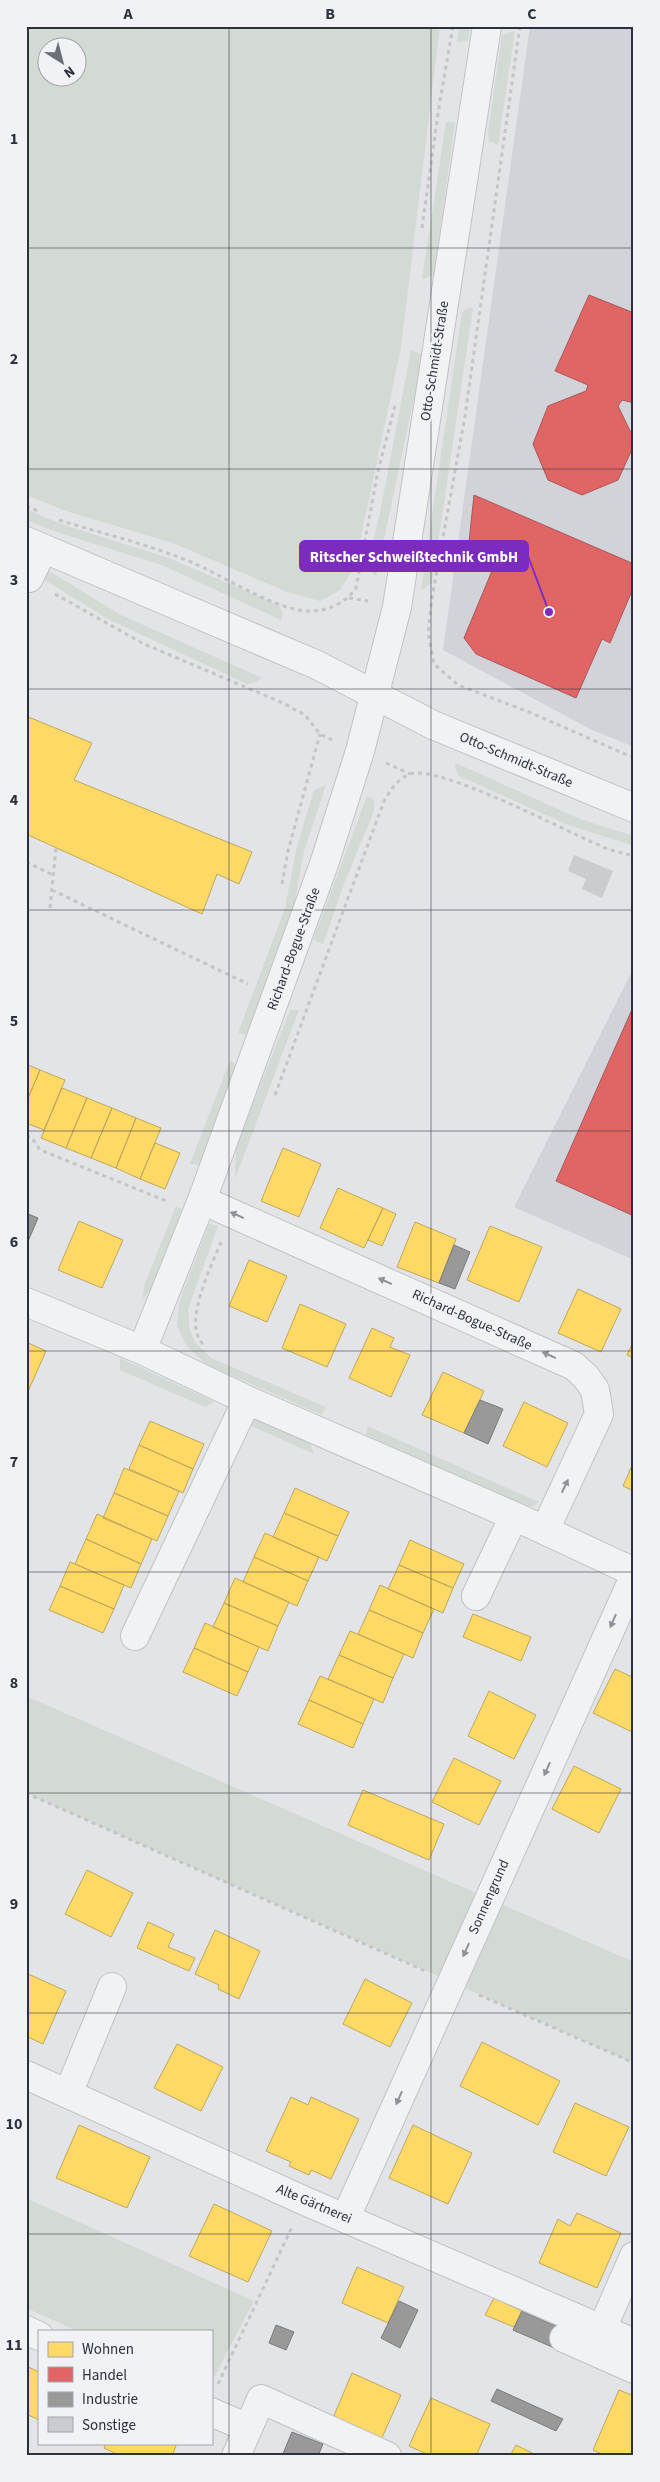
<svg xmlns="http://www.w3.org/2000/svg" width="660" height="2482" font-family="'Source Sans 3',sans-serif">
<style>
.built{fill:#d1d3d9}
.green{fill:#d3dad3;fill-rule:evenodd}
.homes{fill:#ffd966;stroke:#bfa75a}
.shops{fill:#e06666;stroke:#aa565a}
.industry{fill:#999;stroke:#787a7d}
.building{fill:#cacccf}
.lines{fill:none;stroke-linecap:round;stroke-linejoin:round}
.minor-casing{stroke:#c0c2c5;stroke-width:30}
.path{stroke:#c3c5c8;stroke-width:3;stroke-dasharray:4 4;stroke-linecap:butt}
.minor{stroke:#f1f2f3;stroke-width:28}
.oneway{fill:#8e9298}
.grid{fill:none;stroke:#2b313d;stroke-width:1;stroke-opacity:0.55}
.labels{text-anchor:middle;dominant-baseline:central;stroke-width:5;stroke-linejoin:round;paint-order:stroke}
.street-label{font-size:14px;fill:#2b313d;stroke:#f0f2f5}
.leader{fill:none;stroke:#7b2cbf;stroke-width:2}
.callout-dot{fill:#7b2cbf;stroke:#f0f2f5;stroke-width:2}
.callout{fill:#7b2cbf;stroke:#7b2cbf;stroke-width:2}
.callout-label{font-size:15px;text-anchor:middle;font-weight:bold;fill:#fff}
.neatline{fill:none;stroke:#2b313d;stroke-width:2}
.grid-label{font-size:16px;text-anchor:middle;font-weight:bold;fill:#2b313d}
</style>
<rect width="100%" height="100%" fill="#e2e4e7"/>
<path class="built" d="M530 26H634V747L592 730 443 650Z
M634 967V1260L514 1207Z"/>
<path class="green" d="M26 26H440L401 347 355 566 340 590 320 601 287 592 173 543 69 512 26 495ZM48 48H78V78H48Z
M459 26H470L468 41 457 42Z
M515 31 498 145 489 141 488 132 502 35Z
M446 122H455L434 275 422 279Z
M467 308H473L432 583 421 590 462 312Z
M411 350 423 355 376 577 367 567 380 513Z
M26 509 61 524 169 558 279 605 283 614 281 620 164 566 54 531 26 520Z
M46 569 119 614 262 678 256 682 247 684 110 620 41 578Z
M456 763 580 819 634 836V846L566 824 459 776 455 768Z
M326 785 304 851 293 912 249 1036 238 1033 285 908 296 850 314 790Z
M367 796 374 800V811L342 889 323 944 313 940Z
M290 1010H299L235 1179 236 1147Z
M230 1060 237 1066 199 1165 190 1164Z
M176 1206 182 1209 153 1287 142 1300 145 1283Z
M209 1224 218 1226 188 1309 190 1331 196 1343 211 1358 326 1407 322 1415 206 1364 188 1347 182 1337 177 1326 179 1302Z
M120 1358 215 1402 205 1407 120 1370Z
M249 1415 310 1443 314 1454 247 1424Z
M367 1426 539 1502 534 1506 524 1507 366 1435Z
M26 1696 634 1962V2063L26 1793Z
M26 2198 254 2301 211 2383V2331H77L26 2308Z"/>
<path class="homes" d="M26 716 92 743 74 780 252 852 239 884 217 874 202 914 26 834Z
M26 1064 40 1070 26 1103Z
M40 1070 65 1080 44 1130 26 1123V1103Z
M62 1088 87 1098 66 1148 41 1138Z
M87 1098 112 1108 91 1158 66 1148Z
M112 1108 136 1118 116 1168 91 1158Z
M136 1118 161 1128 140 1179 116 1168Z
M155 1143 180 1153 165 1189 140 1179Z
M283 1148 321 1164 299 1217 261 1201Z
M338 1188 383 1208 364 1248 320 1228Z
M383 1208 396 1214 382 1246 368 1240Z
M79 1221 123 1240 102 1288 58 1270Z
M415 1222 456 1239 439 1283 397 1267Z
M490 1226 542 1247 519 1302 467 1280Z
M249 1260 287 1276 267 1322 229 1306Z
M578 1289 621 1309 601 1352 558 1333Z
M300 1304 346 1324 327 1367 282 1348Z
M372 1328 394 1338 390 1347 410 1355 391 1397 349 1378Z
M634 1340V1358L627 1355Z
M26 1342 46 1351 26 1396Z
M443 1372 484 1391 464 1433 422 1415Z
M524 1402 568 1423 547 1467 503 1446Z
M150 1421 204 1444 193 1469 139 1445Z
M139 1445 193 1469 183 1493 129 1469Z
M634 1461V1491L623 1486Z
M124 1468 179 1491 168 1516 114 1493Z
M295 1488 349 1512 338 1536 284 1513Z
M114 1493 168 1516 157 1541 103 1518Z
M284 1513 338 1536 327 1561 273 1537Z
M97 1514 152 1539 141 1564 86 1539Z
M265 1533 319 1557 308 1581 254 1557Z
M86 1539 141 1564 131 1588 75 1564Z
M410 1540 464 1564 453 1588 399 1565Z
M254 1557 308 1581 297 1606 243 1582Z
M70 1562 124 1585 114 1609 60 1586Z
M399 1565 453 1588 443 1613 388 1589Z
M235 1578 289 1602 278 1626 224 1603Z
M380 1585 434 1609 423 1633 369 1610Z
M60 1586 114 1609 103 1633 49 1610Z
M224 1603 278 1626 268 1651 213 1627Z
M369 1610 423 1633 413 1658 358 1634Z
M473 1614 531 1637 521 1661 463 1637Z
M205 1623 259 1647 248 1672 194 1648Z
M350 1631 404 1654 393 1678 339 1655Z
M194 1648 248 1672 237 1696 183 1672Z
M339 1655 393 1678 383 1703 328 1679Z
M615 1669 634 1678V1733L593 1713Z
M320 1676 374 1699 363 1724 309 1700Z
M489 1691 536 1715 514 1759 468 1736Z
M309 1700 363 1724 353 1748 298 1724Z
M454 1758 501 1781 479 1825 432 1802Z
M574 1766 621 1789 599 1833 552 1809Z
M363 1790 444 1824 429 1860 348 1825Z
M87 1870 133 1893 111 1937 65 1914Z
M148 1922 174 1934 168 1947 195 1958 189 1971 137 1948Z
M215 1930 260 1951 239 1999 218 1989 219 1985 195 1974Z
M26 1973 66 1991 43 2044 26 2036Z
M365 1979 412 2003 390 2047 343 2024Z
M482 2042 560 2081 538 2125 460 2086Z
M177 2044 223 2067 201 2111 154 2088Z
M291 2097 308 2105 311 2097 359 2119 331 2179 311 2170 309 2175 289 2166 291 2162 266 2151Z
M575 2103 629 2127 606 2176 553 2152Z
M79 2125 150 2157 127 2208 56 2178Z
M413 2125 472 2153 448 2204 389 2178Z
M214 2204 272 2231 248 2282 189 2256Z
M577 2213 621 2233 597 2288 539 2263 558 2219 570 2226Z
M357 2267 404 2287 388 2323 342 2303Z
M494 2298 522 2311 514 2327 485 2315Z
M26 2366 39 2372V2420L26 2414Z
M352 2373 401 2395 380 2442 333 2418Z
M619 2390 634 2396V2456H606L593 2450Z
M431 2398 490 2424 476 2456H431L409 2446Z
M106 2443H177L172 2456H121L104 2448Z
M516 2445 538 2456H510Z"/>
<path class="shops" d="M589 295 634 313V403L622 400 618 406 634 439V445L618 480 582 495 548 480 533 444 548 406 586 391 588 385 555 371Z
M474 495 634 564V586L610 643 602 639 576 698 476 654 464 638 499 554 469 542Z
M634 1005V1216L556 1181Z"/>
<path class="industry" d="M26 1213 38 1218 26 1246Z
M454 1245 470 1252 455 1289 439 1283Z
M480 1400 503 1409 488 1444 464 1433Z
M399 2301 418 2310 400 2348 381 2338Z
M522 2311 567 2331 559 2350 513 2330Z
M276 2325 294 2332 286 2350 269 2343Z
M497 2389 563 2419 556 2431 491 2401Z
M292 2432 323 2444 318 2456H282Z"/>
<path class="building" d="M574 855 613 871 602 898 582 889 586 879 568 871Z"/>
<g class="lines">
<g class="minor-casing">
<path id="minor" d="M26 541 317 665 433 725 634 808
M29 578 43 549
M202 1200 574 1366 586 1377 595 1390 599 1414 545 1530
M26 1302 142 1350 247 1400 514 1516 634 1572
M142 1350 202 1200 324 864 360 751 397 607 487 26
M476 1596 514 1516
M135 1636 247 1400
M26 2075 305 2201 634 2343
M68 2094 112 1987
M346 2217 634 1577
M602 2329 634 2256
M26 2330 39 2336
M564 2338 634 2369
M211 2412 248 2428
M236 2456 261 2399 387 2456"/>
</g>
<path class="path" d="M520 26 465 416 432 598 428 633 434 664 458 685 529 712 634 758
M422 228 439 107 453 26
M26 506 38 511
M59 520C103 534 148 544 191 562 224 576 271 608 307 611 326 612 345 604 356 588L378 471 396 402
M55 594 144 644 283 703 305 715 320 734 332 740
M349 598 368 601
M386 763 410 774
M26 862 53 875
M282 884 288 851 320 734
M52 890 248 984
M50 908 56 848
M275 1095 384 801C390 791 397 779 410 774 439 764 567 832 601 846 611 851 623 853 634 856
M26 1136 32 1138 40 1150 169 1202
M203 1344C182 1323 212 1265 221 1242
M26 1793 425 1971
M479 1995 634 2063
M218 2384 292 2227"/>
<use href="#minor" class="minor"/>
</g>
<defs><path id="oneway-solid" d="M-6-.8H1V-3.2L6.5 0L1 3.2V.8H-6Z" transform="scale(1.25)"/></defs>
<g class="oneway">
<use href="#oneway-solid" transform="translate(237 1215) rotate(-156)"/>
<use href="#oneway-solid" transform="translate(385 1281) rotate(-156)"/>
<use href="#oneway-solid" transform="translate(549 1355) rotate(-156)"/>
<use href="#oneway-solid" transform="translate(565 1486) rotate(-65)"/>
<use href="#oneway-solid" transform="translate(613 1621) rotate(114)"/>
<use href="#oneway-solid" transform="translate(547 1769) rotate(114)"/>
<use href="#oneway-solid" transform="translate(466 1950) rotate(114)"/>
<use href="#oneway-solid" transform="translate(399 2098) rotate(114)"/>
</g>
<path class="grid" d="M229 26V2456M431 26V2456M26 248H634M26 469H634M26 689H634M26 910H634M26 1131H634M26 1351H634M26 1572H634M26 1793H634M26 2013H634M26 2234H634"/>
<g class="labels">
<g class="street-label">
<text transform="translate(435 361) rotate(-81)">Otto-Schmidt-Straße</text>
<text transform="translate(516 760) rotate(23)">Otto-Schmidt-Straße</text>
<text transform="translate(294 949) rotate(-70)">Richard-Bogue-Straße</text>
<text transform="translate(472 1320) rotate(24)">Richard-Bogue-Straße</text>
<text transform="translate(489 1897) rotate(-66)">Sonnengrund</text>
<text transform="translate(314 2204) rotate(23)">Alte Gärtnerei</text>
</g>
</g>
<path class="leader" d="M549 612L528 556"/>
<circle class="callout-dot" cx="549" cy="612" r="5"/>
<rect class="callout" x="300" y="541" width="228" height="30" rx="5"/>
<g class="callout-label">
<text x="414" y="562">Ritscher Schweißtechnik GmbH</text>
</g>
<rect width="660" height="2482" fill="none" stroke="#f0f2f5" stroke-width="55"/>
<rect x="38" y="2330" width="175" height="115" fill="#f0f2f5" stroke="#a1a5ab"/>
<rect x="48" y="2342" width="25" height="15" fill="#ffd966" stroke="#a1a5ab"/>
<text x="82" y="2354" font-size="15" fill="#2b313d">Wohnen</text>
<rect x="48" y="2367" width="25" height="15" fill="#e06666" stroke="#a1a5ab"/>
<text x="82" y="2380" font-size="15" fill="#2b313d">Handel</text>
<rect x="48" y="2392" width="25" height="15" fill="#999999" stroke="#a1a5ab"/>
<text x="82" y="2404" font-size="15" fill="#2b313d">Industrie</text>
<rect x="48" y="2417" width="25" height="15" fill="#cacccf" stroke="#a1a5ab"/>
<text x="82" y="2430" font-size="15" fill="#2b313d">Sonstige</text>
<g transform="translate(62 62) rotate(144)"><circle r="24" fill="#f0f2f5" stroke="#a1a5ab"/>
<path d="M0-4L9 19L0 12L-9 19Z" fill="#6b7078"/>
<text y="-8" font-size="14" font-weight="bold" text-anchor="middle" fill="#2b313d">N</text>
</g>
<rect x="28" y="28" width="604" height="2426" class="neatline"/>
<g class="grid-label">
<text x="128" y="19">A</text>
<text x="330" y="19">B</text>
<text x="532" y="19">C</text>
<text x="14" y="144">1</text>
<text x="14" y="364">2</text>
<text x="14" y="585">3</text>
<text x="14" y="805">4</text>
<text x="14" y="1026">5</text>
<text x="14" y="1247">6</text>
<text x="14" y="1467">7</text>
<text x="14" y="1688">8</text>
<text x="14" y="1909">9</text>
<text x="14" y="2129">10</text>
<text x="14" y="2350">11</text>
</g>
</svg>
